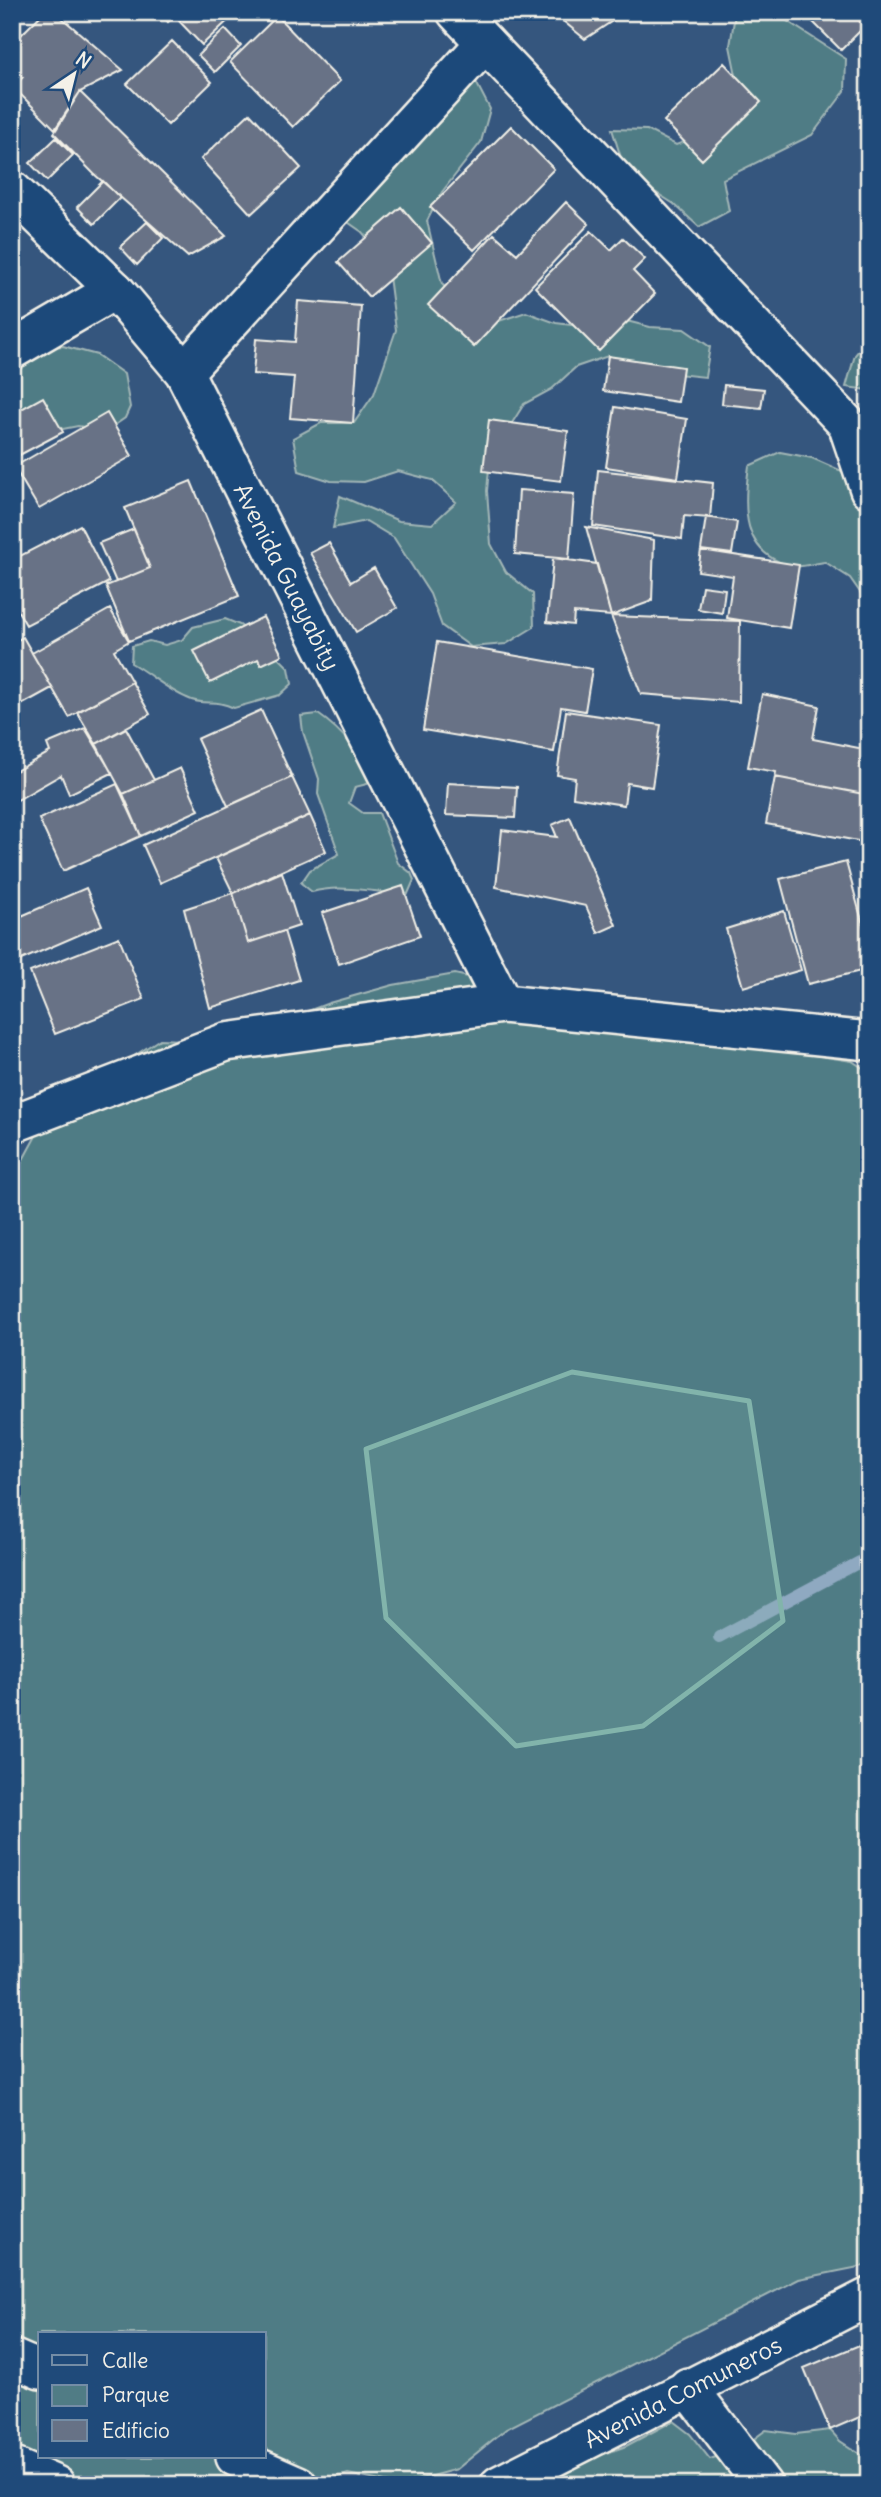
<svg xmlns="http://www.w3.org/2000/svg" width="881" height="2497" font-family="Delius,sans-serif">
<style>
.green{fill:#507c85;stroke:#a2b6b6;stroke-width:2;fill-rule:evenodd}
.lines{fill:none;stroke-linecap:round;stroke-linejoin:round}
.stream{stroke:#8fa9c1;stroke-width:12}
.building{fill:#677286;stroke:#f4f1e8;stroke-width:2}
.street-casing{stroke:#f4f1e8;stroke-width:42}
.street{stroke:#1f4a7a;stroke-width:37}
.marked{fill:#82b4ab;fill-opacity:0.2;stroke:#82b4ab;stroke-width:5;stroke-linejoin:round}
.labels{text-anchor:middle;dominant-baseline:central;stroke-width:7;stroke-linejoin:round;paint-order:stroke}
.street-label{font-size:24px;fill:#f4f1e8;stroke:#1f4a7a}
</style>
<rect width="100%" height="100%" fill="#35567e"/>
<filter id="ink" filterUnits="userSpaceOnUse"><feTurbulence type="fractalNoise" baseFrequency=".0143" numOctaves="2"/><feDisplacementMap in="SourceGraphic" scale="14" xChannelSelector="R" yChannelSelector="G"/><feConvolveMatrix kernelMatrix="1 2 1 2 8 2 1 2 1" color-interpolation-filters="sRGB"/></filter>
<g filter="url(#ink)">
<path class="green" d="M742 12H773L846 59 845 91 812 135 723 179 729 211 699 227 674 204 644 185 622 161 612 129 647 130 676 145 707 133 737 80 730 46 735 14Z
M476 82 490 109 481 142 442 192 427 221 442 284 465 310 496 322 526 312 556 323 587 327 619 319 650 327 684 329 710 347 705 377 640 370 608 356 576 367 552 389 524 404 490 458 487 491 491 544 506 572 533 594 534 627 506 644 471 647 442 626 430 594 394 538 366 521 333 528 340 496 399 521 432 524 456 502 432 480 398 471 364 482 331 481 299 471 293 438 321 423H354L374 394 396 330 387 261 362 232 332 211C335 201 336 189 340 179 357 134 433 99 476 82Z
M869 338V390L846 387 855 355Z
M63 346 97 355 124 374 130 407 125 418 112 427 96 429 78 426 63 429 12 410V358L46 347Z
M780 452 812 458 869 483V605L850 578 825 562C815 563 801 568 792 566 741 554 743 507 749 466Z
M225 619 240 625 277 656 289 668 292 684 280 695 234 708C214 698 205 707 187 698 168 690 150 674 131 663L132 646 149 641 165 645 182 640 193 627Z
M318 714C341 730 364 755 371 783L355 787 349 803 363 813H379L398 863 411 873 414 880 407 896C394 897 386 892 374 891 353 889 332 886 312 892L301 883 310 870 339 854 318 794 319 779 303 732 301 716Z
M455 974 781 1050 852 1061 869 1072V2265L799 2279 506 2429 457 2469 399 2485 348 2474 313 2485H12V1172L19 1167 49 1112 160 1039 226 1042 329 1003 393 985ZM40 2334H264V2457H40Z
M673 2421 690 2434 710 2459 740 2449 766 2430 796 2434 830 2430 840 2441 869 2460V2485H486L549 2452 596 2457 626 2446Z"/>
<g class="lines">
<path class="stream" d="M719 1637 869 1557"/>
</g>
<path class="building" d="M44 12H55L123 70 80 92 55 129 13 87 23 77 12 66V44Z
M159 12H178L168 22Z
M188 12H237L202 45 179 21Z
M552 12H626L585 39Z
M869 12V22L841 50 804 13Z
M277 16 340 81 293 127 230 62Z
M225 29 241 46 215 72 198 55Z
M172 41 212 82 168 125 127 84Z
M724 63 761 102 702 160 664 121Z
M80 92 226 236 188 257 94 174 54 133Z
M250 113 301 168 251 214 201 159Z
M511 126 554 169 474 250 430 207Z
M56 138 73 155 47 181 30 163Z
M103 181 120 198 94 224 77 207Z
M566 202 589 224 474 347 428 305 494 234 517 254Z
M401 207 432 243 369 297 338 262Z
M147 222 163 238 137 265 120 247Z
M591 231 611 250 623 238 645 259 633 271 655 294 599 351 535 287Z
M298 301 361 306 353 423 290 418 294 377 253 374 256 339 295 342Z
M608 356 683 367 678 402 603 391Z
M724 385 764 389 761 408 722 404Z
M43 397 63 432 12 459V414Z
M615 407 687 419 678 478 606 467Z
M107 413 132 456 39 509 14 467Z
M489 420 568 431 561 481 483 471Z
M598 470 713 483 710 518 684 516 682 539 593 526Z
M191 481 239 596 129 641 106 586 150 568 125 508Z
M519 490 574 494 569 559 515 554Z
M706 517 737 522 732 554 701 550Z
M80 525 109 582 26 625 12 600V560Z
M586 527 654 540 652 601 611 616Z
M134 529 150 568 116 582 99 543Z
M329 543 351 582 374 568 397 608 356 632 310 553Z
M701 550 799 565 789 628 727 618 733 576 698 571Z
M553 558 597 564 611 616 574 613 573 625 547 622Z
M702 586 725 589 722 613 698 609Z
M110 609 129 641 114 650 132 682 69 717 32 653Z
M611 616 740 621 739 702 641 694Z
M263 617 282 655 261 665 258 659 210 683 194 651Z
M23 637 52 688 12 710V643Z
M437 642 592 669 585 711 561 707 554 752 423 730Z
M132 682 150 714 96 744 77 712Z
M762 694 819 706 813 739 869 750V795L775 777 776 772 748 767Z
M261 710 292 777 228 806 197 739Z
M566 711 661 725 652 787 627 783 624 805 573 797 575 778 557 775Z
M85 728 112 773 69 794 61 775 12 803V773L50 752 47 744Z
M126 728 154 780 123 794 96 744Z
M180 768 199 810 141 836 123 794Z
M292 777 310 815 160 883 143 845Z
M775 777 869 795V843L766 824Z
M448 783 517 787 515 818 446 815Z
M117 784 141 836 63 871 39 819Z
M310 815 326 851 233 893 216 858Z
M570 817 616 925 598 933 586 906 496 887 502 830 557 837 552 825Z
M846 862 869 947V969L808 984 780 879Z
M282 872 299 926 248 943 233 893Z
M403 886 420 936 339 964 322 913Z
M86 888 102 925 12 964V920Z
M233 893 248 943 284 931 299 980 210 1008 184 909Z
M784 911 801 970 743 987 726 929Z
M119 937 144 999 55 1034 30 972Z
M869 2341V2413L830 2430 804 2368Z"/>
<g class="lines">
<g class="street-casing">
<g id="street">
<path d="M456 12 847 424 869 489"/>
<path id="s1" d="M12 190 115 290 184 372 503 1004"/>
<path d="M12 350 115 290"/>
<path d="M184 372 485 43"/>
<path d="M12 1124 226 1042 503 1004 869 1041"/>
<path d="M12 2358 40 2370"/>
<path d="M688 2387 763 2485"/>
<path d="M235 2457 298 2485"/>
<path d="M12 2466 56 2485"/>
<path id="s2" d="M499 2485 869 2297"/>
</g>
</g>
<use href="#street" class="street"/>
</g>
</g>
<path class="marked" d="M572 1372 749 1401 783 1621 643 1726 516 1746 386 1618 366 1449Z"/>
<g class="labels">
<g class="street-label">
<text stroke="none"><textPath href="#s1" startOffset="480">Avenida Guayabity</textPath></text>
<text stroke="none"><textPath href="#s2" startOffset="206">Avenida Comuneros</textPath></text>
</g>
</g>
<rect width="881" height="2497" fill="none" stroke="#1f4a7a" stroke-width="42"/>
<rect x="21" y="21" width="839" height="2455" fill="none" stroke="#f4f1e8" stroke-width="2.5" filter="url(#ink)"/>
<rect x="38" y="2332" width="228" height="126" fill="#1f4a7a" stroke="#748da6" stroke-width="2"/>
<rect x="52" y="2355" width="35" height="10" fill="#1f4a7a" stroke="#748da6" stroke-width="2"/>
<text x="102" y="2368" font-size="21" fill="#f4f1e8">Calle</text>
<rect x="52" y="2385" width="35" height="21" fill="#507c85" stroke="#748da6" stroke-width="2"/>
<text x="102" y="2402" font-size="21" fill="#f4f1e8">Parque</text>
<rect x="52" y="2420" width="35" height="21" fill="#677286" stroke="#748da6" stroke-width="2"/>
<text x="102" y="2438" font-size="21" fill="#f4f1e8">Edificio</text>
<g transform="translate(74 74) rotate(35)" stroke="#1f4a7a" stroke-width="5" paint-order="stroke">
<path d="M0-5L12 26L0 18L-12 26Z" fill="#f4f1e8"/>
<text y="-10" font-size="19" font-weight="bold" text-anchor="middle" fill="#f4f1e8">N</text>
</g>
</svg>
